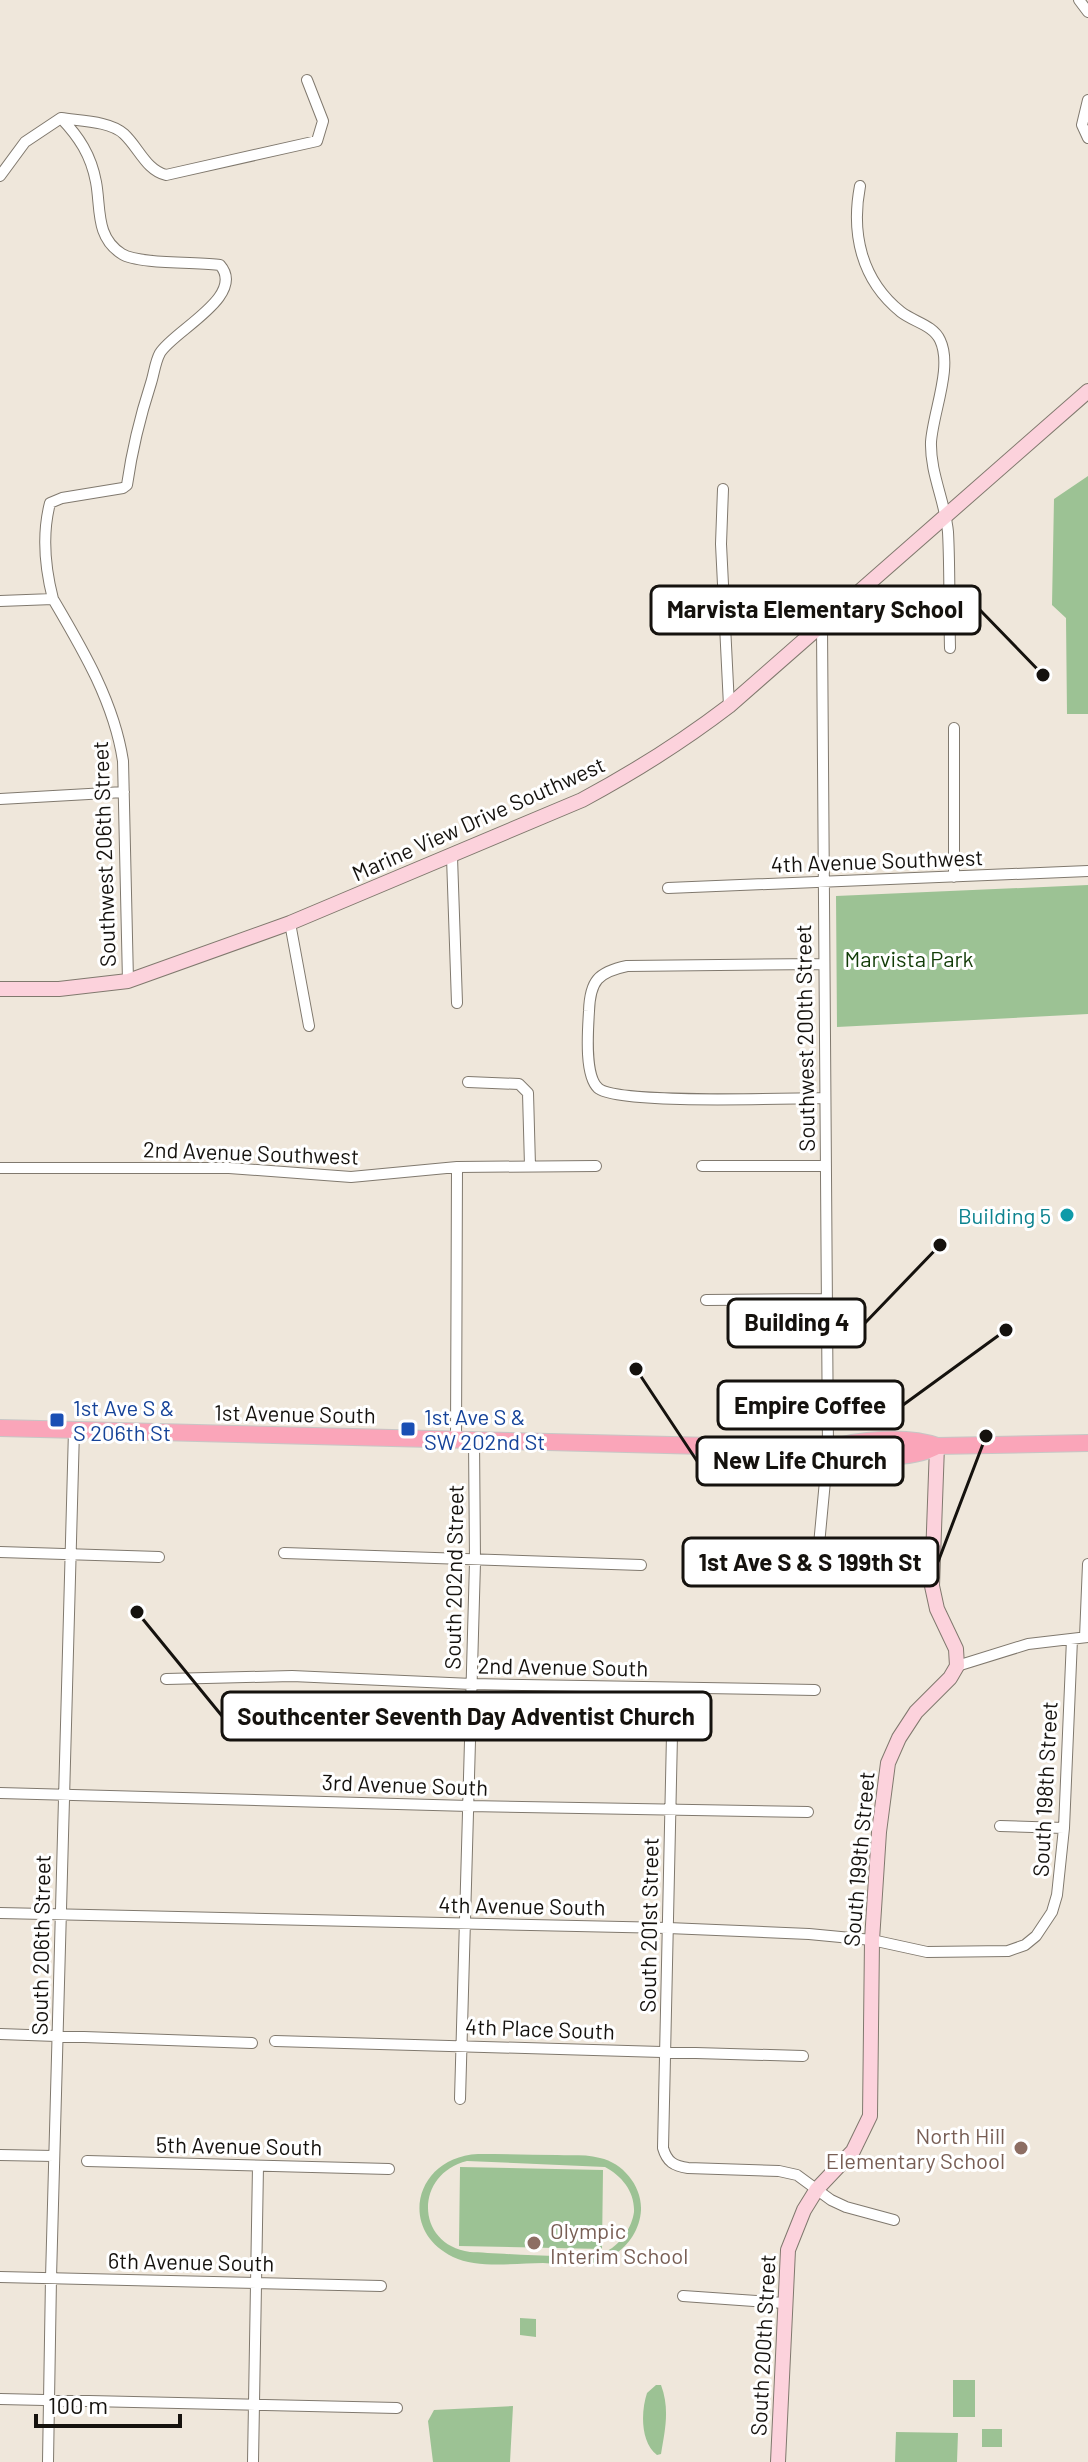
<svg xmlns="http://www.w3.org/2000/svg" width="1088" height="2462" font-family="Barlow,sans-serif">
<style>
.green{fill:#9cc294;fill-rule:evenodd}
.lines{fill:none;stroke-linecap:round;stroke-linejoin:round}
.street-casing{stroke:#80796e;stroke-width:12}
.secondary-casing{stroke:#80796e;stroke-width:16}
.primary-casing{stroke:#c7c6c5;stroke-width:18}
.street{stroke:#fff;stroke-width:10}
.secondary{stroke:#fcd2dc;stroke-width:14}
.primary{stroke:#faa5b9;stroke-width:16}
.culture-dot{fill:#0f9aa8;stroke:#fff;stroke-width:3}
.transit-dot{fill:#1a4fb4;stroke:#fff;stroke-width:3}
.education-dot{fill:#8d6e63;stroke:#fff;stroke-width:3}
.labels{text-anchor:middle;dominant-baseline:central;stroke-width:6;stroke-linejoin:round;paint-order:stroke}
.street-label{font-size:22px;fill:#15120e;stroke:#fff}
.park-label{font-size:22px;fill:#123c07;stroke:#fff}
.culture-label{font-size:22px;fill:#0d838f;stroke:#fff;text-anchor:end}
.transit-label{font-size:22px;fill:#164399;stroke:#fff;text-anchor:start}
.education-label{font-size:22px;fill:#785e54;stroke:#fff;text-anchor:end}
.leader{fill:none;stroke:#15120e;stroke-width:3}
.callout-dot{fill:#15120e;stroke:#fff;stroke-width:3}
.callout{fill:#fff;stroke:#15120e;stroke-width:3}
.callout-label{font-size:24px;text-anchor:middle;font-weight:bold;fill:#15120e}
</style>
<rect width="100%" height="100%" fill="#efe7db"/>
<path class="green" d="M1088 476V714H1067L1066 618 1052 605 1054 499Z
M1088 885V1014L837 1027 836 896Z
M478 2154C505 2154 531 2155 557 2155 571 2156 586 2154 600 2158 623 2163 642 2186 641 2210 640 2229 629 2245 614 2255 593 2268 566 2264 543 2263 516 2263 478 2269 453 2257 397 2230 415 2157 478 2154ZM467 2161 605 2167C622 2176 635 2192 634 2212 632 2227 621 2244 607 2251 583 2261 500 2253 470 2252 415 2245 414 2174 467 2161Z
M460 2167 603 2170 602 2249 459 2246Z
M520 2318 536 2319V2337L520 2335Z
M953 2380H975V2417H953Z
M656 2385H661C670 2409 665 2430 661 2454L657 2455C640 2442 641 2411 647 2393Z
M513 2406 510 2462H433L428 2421 434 2410Z
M982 2429H1002V2447H982Z
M896 2432 958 2433 957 2462H895Z"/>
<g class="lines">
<g class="street-casing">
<path id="street" d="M1079 0 1088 12
M1088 100 1082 125 1088 138
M61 118C79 137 91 155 96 182 101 208 95 237 122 254 137 264 198 262 220 265 247 296 173 331 160 353 155 362 154 374 151 383 140 417 132 450 127 485L123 488 62 498 50 503C42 534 45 568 53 599 83 650 114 702 123 761L128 981
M0 176 25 142 61 118C80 121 110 121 124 134 139 148 146 170 166 175L317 141 323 121 307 80
M860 186C851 233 861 280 901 312 914 322 933 325 940 340 953 367 933 412 931 442 930 473 945 501 948 532 950 570 949 609 950 648
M723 489 721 544 729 706
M0 601 53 599
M0 799 124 792
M452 857 457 1003
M954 877V728
M668 888 1088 871
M290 923 309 1026
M823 964 627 966C598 972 590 981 589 1011 588 1029 584 1075 598 1088 617 1105 790 1098 825 1098
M468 1082 519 1084 528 1093 530 1166
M702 1166H826
M0 1168H229L351 1177 457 1167 596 1166
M706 1300 827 1299
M456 1439 457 1167
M0 1552 159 1557
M284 1553 641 1565
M736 1577 799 1574 808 1572 817 1566 828 1449 822 627
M1085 1637 1088 1564
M957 1666 1028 1644 1088 1637
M166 1679 292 1676 472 1684 815 1690
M673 1689 663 2148C667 2162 674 2166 688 2168L779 2171 797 2175 831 2200 846 2207 894 2220
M0 1793 469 1806 808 1812
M1000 1826 1064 1828
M0 1913 668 1928 809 1934 872 1940 927 1952 1008 1951 1025 1945 1036 1936 1052 1912 1057 1895 1064 1828 1072 1639
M0 2034 252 2043
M275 2041 803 2056
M460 2099 475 1562 474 1439
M0 2155 54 2156
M87 2161 389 2169
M0 2277 381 2286
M683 2296 784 2303
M0 2399 397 2408
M48 2462 51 2278 74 1430
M253 2462 258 2166"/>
</g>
<g class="secondary-casing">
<path id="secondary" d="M0 989H59L128 981 290 923 582 800C634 772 682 742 729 706L1088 391
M778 2462 788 2250 804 2210 817 2189 853 2151 870 2116 872 1940 879 1832 888 1763 899 1738 916 1712 950 1678 957 1666 956 1649 937 1609 932 1586 937 1446"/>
</g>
<g class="primary-casing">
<path id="primary" d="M0 1428 828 1449C856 1458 912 1461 937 1446
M828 1449C857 1439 908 1435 937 1446L1088 1443"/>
</g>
<use href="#street" class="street"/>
<use href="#secondary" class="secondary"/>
<use href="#primary" class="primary"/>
</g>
<circle class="culture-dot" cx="1067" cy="1215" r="8"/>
<g class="transit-dot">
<rect x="49" y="1412" width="16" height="16" rx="4"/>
<rect x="400" y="1421" width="16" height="16" rx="4"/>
</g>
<g class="education-dot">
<circle cx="1021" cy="2148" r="8"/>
<circle cx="534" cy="2243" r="8"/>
</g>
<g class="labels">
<g class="street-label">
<text transform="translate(478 818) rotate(-24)">Marine View Drive Southwest</text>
<text transform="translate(103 854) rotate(-92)">Southwest 206th Street</text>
<text transform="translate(877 860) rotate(-2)">4th Avenue Southwest</text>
<text transform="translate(804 1038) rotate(-91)">Southwest 200th Street</text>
<text transform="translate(251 1152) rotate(2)">2nd Avenue Southwest</text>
<text transform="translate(295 1413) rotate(1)">1st Avenue South</text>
<text transform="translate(453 1577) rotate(-89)">South 202nd Street</text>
<text transform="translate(563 1666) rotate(1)">2nd Avenue South</text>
<text transform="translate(405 1784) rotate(2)">3rd Avenue South</text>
<text transform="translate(1044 1789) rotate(-87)">South 198th Street</text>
<text transform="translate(858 1859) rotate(-85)">South 199th Street</text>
<text transform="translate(522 1905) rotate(1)">4th Avenue South</text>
<text transform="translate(648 1925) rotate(-89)">South 201st Street</text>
<text transform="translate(40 1945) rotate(-89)">South 206th Street</text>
<text transform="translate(540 2028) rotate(2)">4th Place South</text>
<text transform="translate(239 2145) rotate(1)">5th Avenue South</text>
<text transform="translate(191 2261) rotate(1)">6th Avenue South</text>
<text transform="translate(762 2345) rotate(-87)">South 200th Street</text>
</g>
<g class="park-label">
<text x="909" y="958">Marvista Park</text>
</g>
<g class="culture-label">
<text x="1051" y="1215">Building 5</text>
</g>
<g class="transit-label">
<text x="73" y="1407">1st Ave S &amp;<tspan x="73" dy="25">S 206th St</tspan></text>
<text x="424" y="1416">1st Ave S &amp;<tspan x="424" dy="25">SW 202nd St</tspan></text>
</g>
<g class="education-label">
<text x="1005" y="2135">North Hill<tspan x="1005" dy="25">Elementary School</tspan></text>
<text x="550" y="2230" text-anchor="start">Olympic<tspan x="550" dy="25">Interim School</tspan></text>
</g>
</g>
<path class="leader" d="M1043 675L980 610M940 1245L865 1323M1006 1330L903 1405M636 1369L697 1461M986 1436L938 1562M137 1612L222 1716"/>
<g class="callout-dot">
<circle cx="1043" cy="675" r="8"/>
<circle cx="940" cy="1245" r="8"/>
<circle cx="1006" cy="1330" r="8"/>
<circle cx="636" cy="1369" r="8"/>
<circle cx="986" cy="1436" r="8"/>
<circle cx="137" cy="1612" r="8"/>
</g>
<g class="callout">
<rect x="651" y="586" width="329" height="48" rx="8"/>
<rect x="728" y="1299" width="137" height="48" rx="8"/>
<rect x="718" y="1381" width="185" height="48" rx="8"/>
<rect x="697" y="1437" width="206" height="48" rx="8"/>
<rect x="683" y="1538" width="255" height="48" rx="8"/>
<rect x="222" y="1692" width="489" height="48" rx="8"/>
</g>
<g class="callout-label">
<text x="815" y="618">Marvista Elementary School</text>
<text x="797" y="1331">Building 4</text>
<text x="810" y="1414">Empire Coffee</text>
<text x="800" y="1469">New Life Church</text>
<text x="810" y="1571">1st Ave S &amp; S 199th St</text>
<text x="466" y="1725">Southcenter Seventh Day Adventist Church</text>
</g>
<path d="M36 2414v12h144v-12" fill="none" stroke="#15120e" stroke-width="4"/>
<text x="48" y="2414" font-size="24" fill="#15120e" stroke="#ffffff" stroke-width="6" paint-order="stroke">100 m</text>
</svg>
